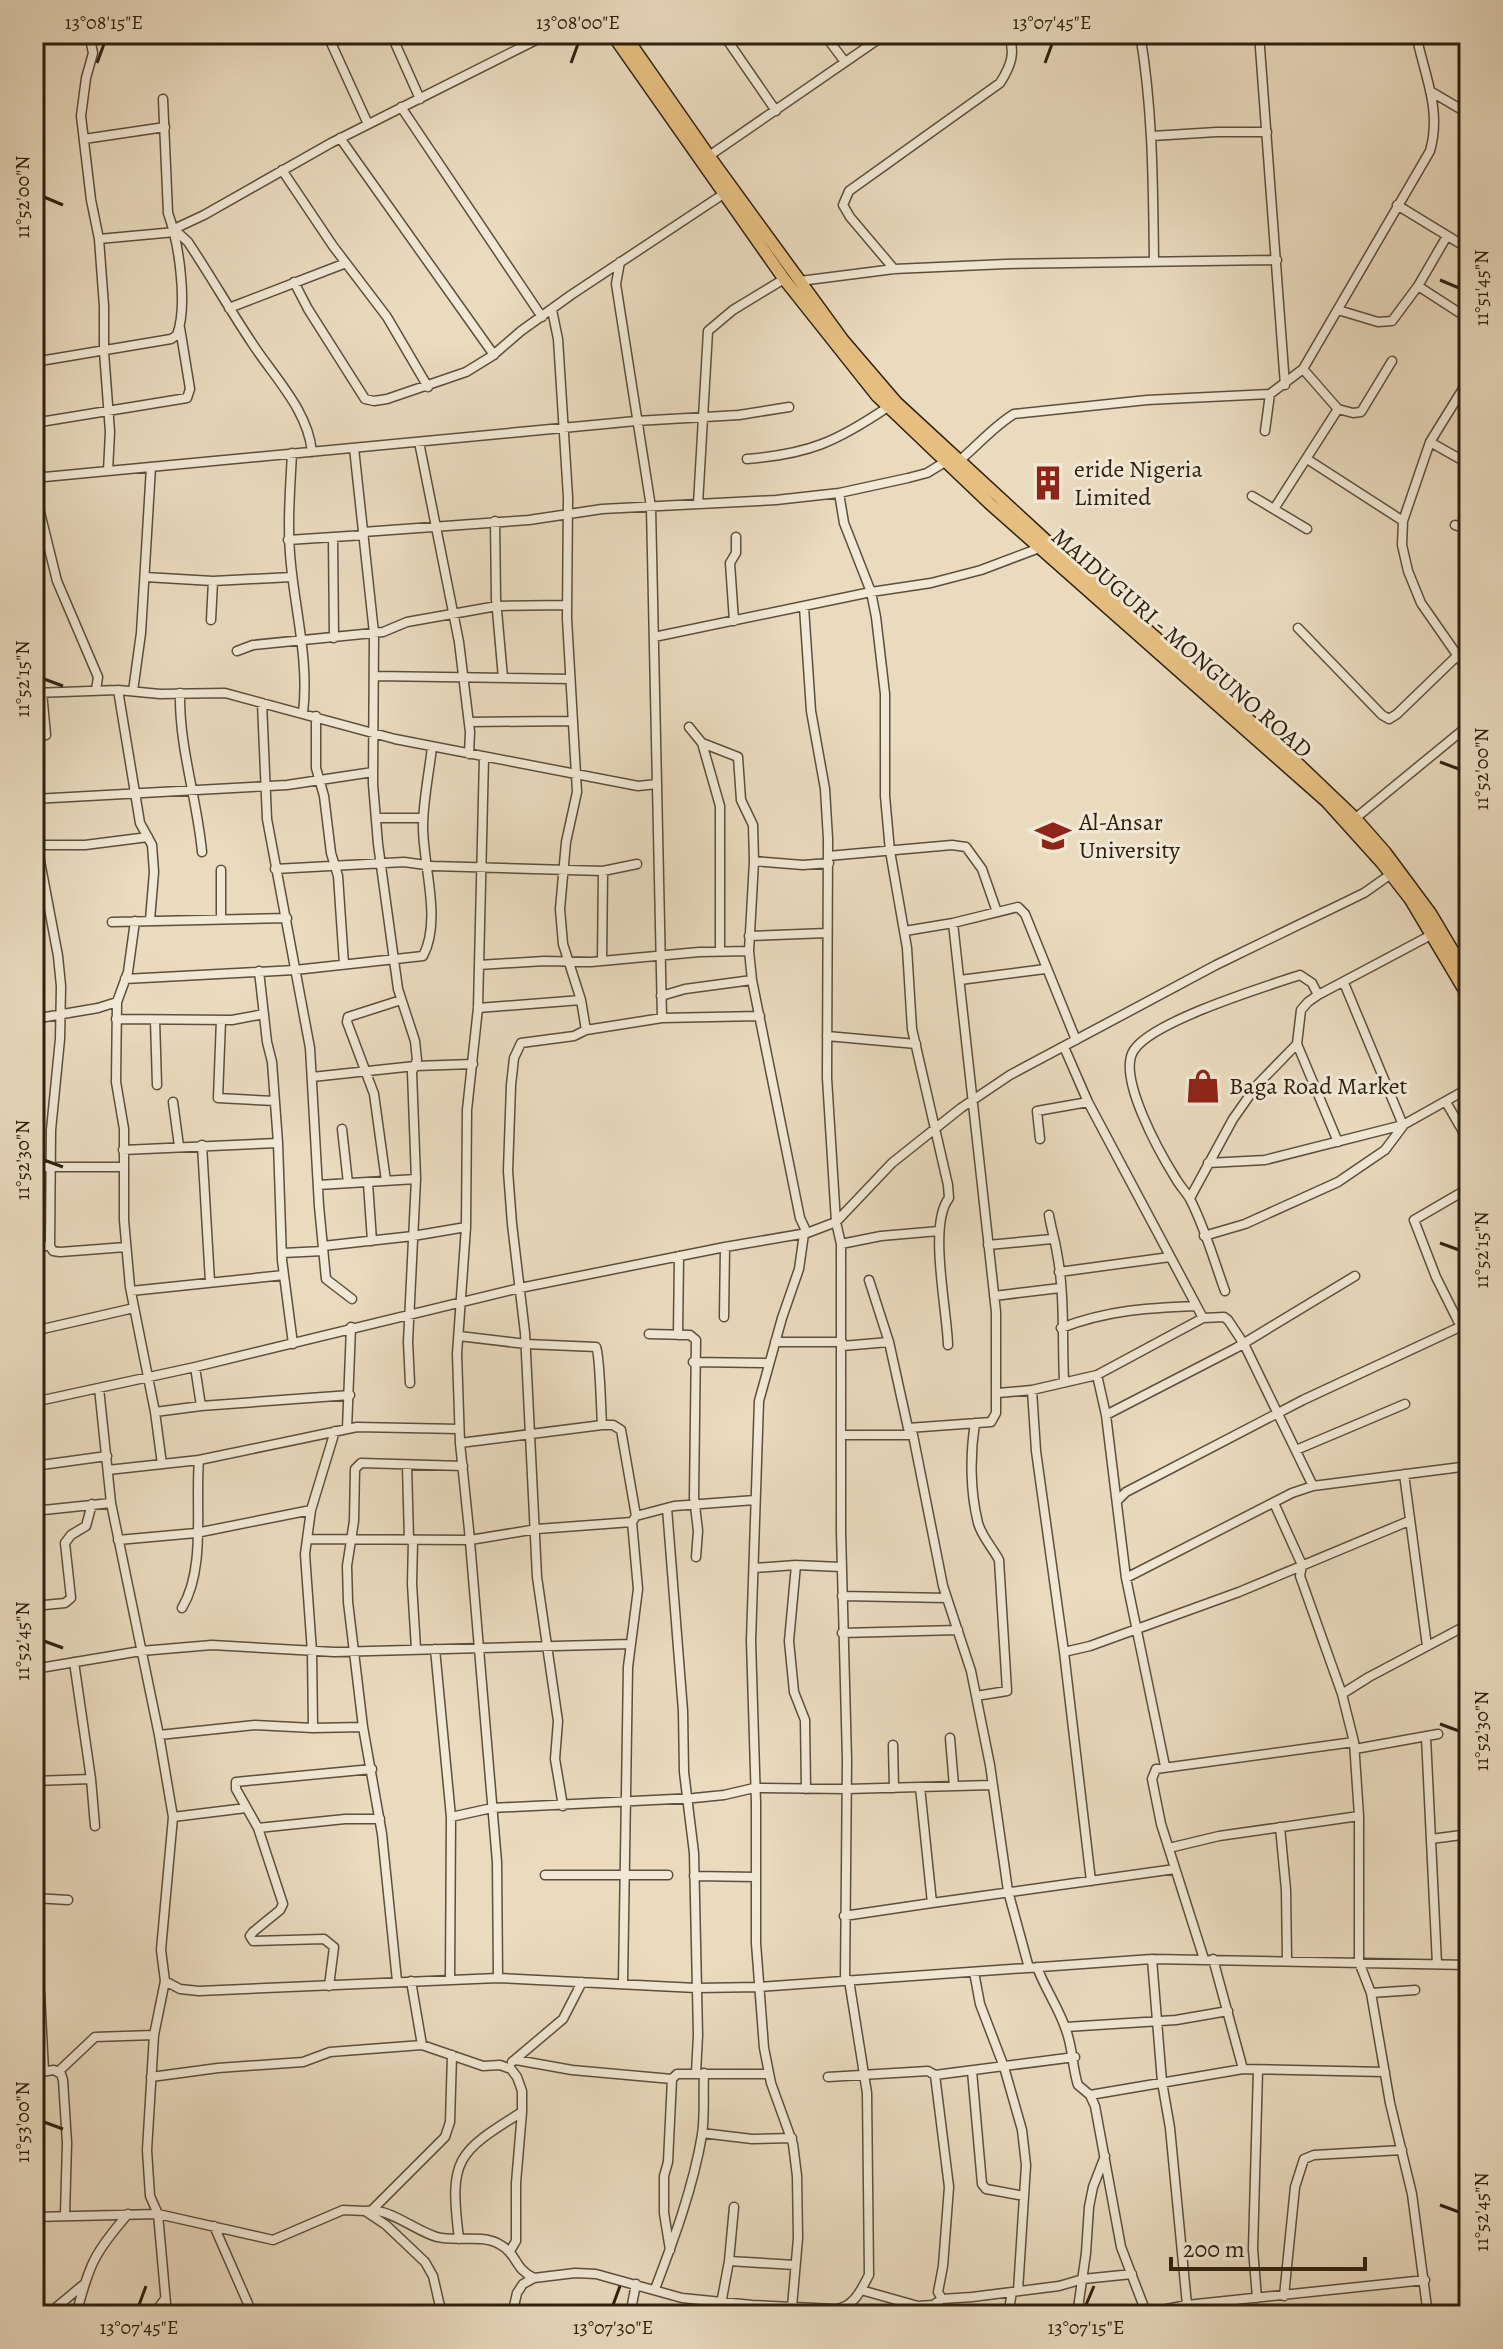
<svg xmlns="http://www.w3.org/2000/svg" width="1503" height="2349" font-family="Alegreya,serif">
<style>
.lines{fill:none;stroke-linecap:round;stroke-linejoin:round}
.minor-casing{stroke:#5c4f3b;stroke-width:11}
.major-casing{stroke:#2d200f;stroke-width:14}
.minor{stroke:#f1e8d5;stroke-width:8}
.major{stroke:#e5be80;stroke-width:11}
.ticks{fill:none;stroke:#2d200f;stroke-width:3}
.labels{text-anchor:middle;dominant-baseline:central;stroke-width:6;stroke-linejoin:round;paint-order:stroke}
.poi-label{font-size:24px;fill:#2d200f;stroke:#f1e8d5;text-anchor:start}
.street-label{font-size:24px;fill:#2d200f;stroke:#f1e8d5}
.neatline{fill:none;stroke:#2d200f;stroke-width:3}
.ticks-label{font-size:20px;text-anchor:middle;fill:#2d200f}
</style>
<rect width="100%" height="100%" fill="#eadbbf"/>
<filter id="stains"><feTurbulence type="fractalNoise" baseFrequency=".0025" numOctaves="4"/><feColorMatrix values="0 0 0 0 .2 0 0 0 0 .09 0 0 0 0 .02 0 0 0 .5 -.17"/></filter>
<radialGradient id="worn" r=".72"><stop offset=".6" stop-color="#630" stop-opacity="0"/><stop offset="1" stop-color="#630" stop-opacity=".3"/></radialGradient>
<g class="lines">
<g class="minor-casing">
<path id="minor" d="M89 34 93 53 86 78 81 116 91 200 99 239 104 306V352L110 432 108 471
M327 34 368 124
M391 34 420 99
M723 34 776 111
M824 34 845 62
M1140 34C1153 109 1153 185 1154 261
M1259 34 1285 385
M1430 91 1469 114
M401 107 542 317
M1152 136 1217 132H1267
M340 138 494 355
M84 139 165 127
M706 158 886 34
M282 170 333 246 387 317 428 387
M1397 205 1469 249
M174 229 204 215 331 143 548 34
M175 230 188 242C210 275 230 310 252 343 274 377 308 410 312 452
M99 239 175 232
M620 262 616 284 651 507 662 1018
M894 269 850 217 843 205 849 191 1000 83C1011 66 1016 52 1008 34
M800 281 894 269 1006 264 1277 260
M294 282 308 309 365 399 374 401 387 399 466 372 492 356 521 331 571 295 725 193
M1418 286 1469 319
M229 308 346 263
M552 310 558 339 568 497 567 619 577 792 566 842 560 909 563 944 581 1000 586 1030
M1338 310 1378 322 1392 321 1418 286 1447 236
M34 362 171 339 177 335C188 305 179 243 168 213L163 99
M1469 379 1430 442 1403 521 1402 545 1408 571 1421 603 1469 672
M1338 409 1353 413 1361 412 1392 361
M34 423 187 398 190 389 180 328
M1265 431 1270 394
M419 442 459 642 470 732 469 754
M1430 442 1469 464
M354 448 374 633 373 784 378 844 398 989 415 1041 417 1060 412 1072 416 1179 408 1342 410 1383
M292 453C290 491 287 528 291 565 296 614 309 663 303 713
M747 459C809 454 836 442 888 407
M1307 459 1403 521
M959 461C977 446 994 426 1014 414L1147 400 1270 394 1303 369 1430 151C1442 109 1424 75 1416 34
M34 478 636 421 739 415 789 407
M34 488 57 581 98 677 96 690
M839 493 844 523 871 592 876 617 885 694V796L890 851 907 948 912 1029 948 1185 949 1198C928 1224 947 1309 948 1345
M1252 496 1307 529
M698 504 708 331 733 310 784 279
M1274 509 1338 409 1303 369
M495 521 496 599 503 678
M1455 525 1469 530
M363 532 529 520 602 509 776 500 839 493 908 478 927 473 945 462
M333 538 334 638
M288 540 364 535
M145 577 213 581 292 577
M804 607 811 711 825 789 828 839 827 1078 836 1222 841 1244V1532L847 1760 845 1981
M211 620 213 581
M734 621 730 563 736 553V537
M1298 628 1382 715 1389 719 1397 714 1458 655
M654 637 871 592 931 583 981 570 1042 547
M237 651 253 645 383 632 407 622 497 606 567 605
M374 676 570 679
M118 690 140 823 152 845 154 872 150 920
M133 691 141 633 151 467
M42 692 46 735
M34 693 118 690 160 694 225 693 395 739 638 786 657 784
M180 693C179 748 197 798 202 852
M262 703 267 819 310 1048 319 1206 326 1279 352 1299
M316 716V768L324 796 331 853 338 876 344 964
M469 722 573 721
M689 727 702 743 738 757 741 800 753 825 754 861 749 951 752 980 800 1218 807 1233
M702 743 720 806V951
M484 757 478 1008 467 1110 466 1227 457 1354 460 1443 469 1530 497 1862 498 1978
M34 799 287 785 373 772
M377 818H423
M1352 821 1469 725
M35 845H85L148 837
M828 856 952 845 966 847 982 869 997 912
M754 861 803 865 829 863
M275 869 404 862 433 866 603 871 637 864
M221 870V919
M112 922 287 918
M905 931 953 923 1018 907 1025 914 1076 1040
M749 936 827 933
M602 961 603 871
M479 965 544 961 591 962 699 952 749 951
M259 971 267 1042 272 1062 278 1143 282 1260 293 1344
M125 979 295 970 423 956C442 920 423 866 423 827 423 801 429 774 432 747
M960 980 1045 969
M1344 983 1403 1125
M661 996 685 989 752 980
M117 1002 116 1082 124 1129V1220L130 1287 155 1412 162 1464
M478 1008 581 1000
M34 1019 98 1008 117 1002 128 972 135 921
M116 1019 232 1020 264 1014
M155 1020 157 1085
M221 1020 218 1098 275 1101
M827 1036 916 1044
M1064 1047 1088 1102 1203 1318
M312 1077 415 1066 473 1064
M173 1102 179 1146
M1446 1102 1469 1142
M342 1129 348 1183
M1040 1139 1037 1111 1088 1102
M1338 1142 1297 1044 1301 1010 1308 1002 1318 995 1433 934
M202 1145 210 1282
M123 1150 278 1143
M1208 1163 1265 1160 1403 1125 1469 1088
M34 1167H123
M386 1181 374 1094 347 1022 348 1017 401 1000
M368 1183 372 1241
M318 1185 416 1179
M1469 1188 1414 1220 1436 1277 1469 1343
M1190 1198 1233 1119 1257 1085 1297 1044
M1049 1215C1051 1228 1055 1240 1057 1253 1065 1294 1062 1339 1064 1381
M1204 1236 1245 1224 1338 1182 1385 1150 1403 1126
M841 1244 881 1236 939 1231
M988 1245 1052 1239
M34 1246H50L51 1130 60 1039 61 986 58 956 37 845
M50 1246 53 1251 60 1252 126 1247
M323 1246 413 1236 466 1227
M283 1253 323 1251
M1059 1272 1170 1257
M869 1280 889 1342 908 1428 913 1435 943 1586 971 1671 990 1765 1008 1891 1029 1968
M131 1291 284 1275
M1225 1291C1214 1261 1205 1228 1190 1199 1186 1192 1180 1186 1176 1179 1161 1155 1116 1076 1134 1050 1153 1021 1264 987 1300 975L1312 983 1318 995
M994 1296 1060 1288
M724 1317 725 1247
M1061 1328C1108 1310 1147 1308 1196 1306
M34 1331 134 1308
M649 1334 690 1335 696 1340 694 1497 698 1531 696 1557
M678 1335 679 1256
M459 1336 526 1344 596 1347C600 1354 601 1411 602 1425
M775 1342H842
M842 1346 889 1342
M693 1362 769 1363
M195 1367 201 1406
M1097 1375 1106 1415 1126 1578 1165 1766
M99 1388 111 1503 159 1735 173 1817 161 1950 165 1981 154 2035 147 2150 150 2196 158 2214 167 2315
M1032 1390 1036 1451 1064 1652 1091 1881
M998 1393 1032 1390 1097 1375 1203 1318 1224 1317 1228 1320 1244 1344 1313 1486
M34 1402 195 1367 520 1288 725 1247 807 1233 836 1222 892 1163 961 1108 1010 1075 1216 965 1364 893 1391 874
M155 1412 201 1406 350 1395
M1106 1415 1236 1348 1355 1276
M975 1423C970 1454 970 1491 978 1523 982 1537 992 1547 999 1560L1007 1691 976 1696
M908 1428 991 1422 996 1413V1312L953 923
M347 1429 351 1327
M842 1435H913
M460 1443 602 1425H613L621 1430 636 1516 632 1522 638 1589 628 1667 623 1983
M1296 1450 1405 1404
M407 1465 409 1540
M34 1466 107 1456
M108 1470 199 1460 357 1427 459 1429
M1404 1474 1427 1646
M1117 1501 1126 1492 1303 1400 1462 1326
M1274 1503 1302 1565 1300 1576 1342 1694 1354 1742 1359 1816V1962L1371 1993 1390 2103 1412 2194 1428 2315
M667 1508 683 1711 684 1772 694 1853 698 2035 696 2073
M34 1511 111 1503
M636 1516 674 1506 755 1500
M307 1539 470 1540 537 1529 632 1522
M118 1540 196 1533 311 1510
M413 1540 412 1584 416 1649
M796 1565 789 1641 794 1692 805 1720 806 1789
M755 1568 796 1565 841 1567
M1126 1578 1292 1493 1313 1486 1469 1466
M842 1596 947 1598
M34 1606 65 1603 71 1598 65 1543 71 1535 86 1526 92 1504
M182 1608C206 1568 195 1506 199 1460
M842 1633 958 1630
M435 1649 451 1817 450 1979
M1064 1652 1090 1646 1239 1592 1409 1521
M74 1662 91 1779 95 1826
M34 1669 141 1651 212 1645 334 1652 631 1644
M1342 1694 1369 1677 1469 1624
M313 1728 312 1652 305 1554 311 1510 335 1431
M159 1735 255 1725 313 1728 363 1727
M1426 1737 1437 1964
M950 1738 954 1786
M893 1745 894 1788
M1355 1749 1438 1734
M34 1781 91 1779
M920 1787 932 1903 1175 1869
M563 1806 555 1759 558 1721 537 1577 525 1333 512 1224 508 1171 511 1085 514 1058 521 1043 574 1036 586 1030 662 1018 760 1016
M173 1817 246 1808
M451 1817 492 1808 694 1798 724 1795 754 1788 847 1789 992 1785
M1280 1827 1286 1890 1287 1960
M258 1828 345 1819H380
M1431 1839 1469 1834
M1169 1848 1219 1836 1359 1816
M545 1875H668
M694 1876 756 1877
M34 1898 68 1900
M844 1916 932 1903
M1152 1959 1162 2082 1170 2128 1187 2305
M1204 1959 1161 1824 1152 1779 1156 1769 1354 1742
M1213 1959 1243 2069
M34 1966 40 1993 44 2071
M1037 1967C1045 1989 1059 2008 1066 2030 1073 2048 1072 2067 1078 2085L1090 2095 1095 2106 1121 2247 1147 2315
M974 1972 980 2004 1004 2067 1022 2130 1026 2165 1018 2291
M165 1981 180 1989 199 1991 498 1978 696 1988 760 1987 1152 1959 1469 1965
M397 1981 382 1834 363 1727 348 1602 347 1566 354 1521 355 1469 361 1463 463 1466
M411 1981 422 2045
M329 1986 334 1947 324 1939 253 1941 250 1936 253 1932 280 1910 283 1904 258 1828 236 1789V1782L372 1769
M1371 1993 1415 1990
M1066 2027 1176 2020 1228 2011
M516 2060 572 2070 672 2079
M512 2062 563 2019 582 1982
M972 2071 982 2184 986 2189 1024 2196
M58 2072 95 2037 154 2035
M34 2073 54 2070 61 2074 63 2080 67 2143 65 2215
M935 2075 949 2187 943 2266 938 2292 942 2299
M151 2077 218 2068 303 2062 330 2052 422 2045 483 2066 500 2065 511 2069 517 2077 522 2091V2112L516 2183V2241L510 2251
M828 2077 928 2071 935 2075 1075 2057
M1090 2095 1243 2069 1385 2072
M702 2133 752 2139 792 2138
M372 2210 445 2137 450 2122 452 2055
M366 2211C389 2207 415 2231 437 2237 456 2242 481 2234 499 2244 518 2254 514 2269 534 2278
M34 2217 158 2214 273 2240 343 2210 365 2211 386 2225 425 2262 433 2276 442 2315
M214 2226 253 2315
M459 2239C449 2159 456 2153 522 2112
M670 2250 664 2213V2176L668 2162 672 2079 677 2074H769
M729 2261 795 2265
M655 2289C674 2239 693 2188 702 2135 705 2114 703 2094 704 2073
M861 2290 918 2306 933 2305 942 2299 972 2297 1059 2286 1083 2279 1132 2274
M1284 2296 1295 2187 1304 2159 1314 2155 1402 2150
M1257 2298 1253 2249 1258 2070
M792 2307 798 2238 797 2176 793 2144 771 2083 764 2048 756 1943V1803L751 1641 759 1401 782 1318 799 1269 804 1234
M1146 2313 1187 2305 1425 2280
M47 2315 83 2285
M76 2315C89 2265 94 2253 128 2214
M153 2315 165 2299
M512 2315 517 2293 523 2284 534 2278 575 2273 596 2274 682 2298 752 2305 836 2309C854 2307 861 2290 869 2275L867 2093 849 1980
M630 2315 636 2284
M719 2315 729 2261 734 2207
M1008 2315 1012 2292
M1077 2315 1086 2253 1089 2207 1093 2187 1105 2156"/>
</g>
<g class="major-casing">
<path id="major" d="M612 34 784 279 877 396 989 503 1327 802 1382 863 1410 899 1469 998
M624 34 709 156 843 340 897 403 1050 544 1290 756 1356 819 1385 852 1431 914 1469 978"/>
</g>
<use href="#minor" class="minor"/>
<use href="#major" class="major"/>
</g>
<path class="ticks" d="M97 63 104 44M571 63 578 44M1045 63 1052 44M44 197 63 205M1440 280 1459 288M44 679 63 686M1440 762 1459 769M44 1160 63 1167M1440 1243 1459 1250M44 1641 63 1648M1440 1724 1459 1731M44 2122 63 2129M1440 2205 1459 2212M139 2305 146 2286M613 2305 620 2286M1086 2305 1094 2286"/>
<defs>
<g id="building-bare" transform="scale(2.76)"><path d="M-4-6H4V6H1V3H-1V6H-4ZM-2.5-4.3h1.7v1.8h-1.7ZM.8-4.3h1.7v1.8H.8ZM-2.5-1h1.7V.8h-1.7ZM.8-1h1.7V.8H.8Z" fill="#8f2418" stroke="#f1e8d5" stroke-width="2.5" paint-order="stroke"/></g>
<g id="university-bare" transform="scale(2.76)"><path d="M0-5L7-2L0 1L-7-2ZM-4 1L0 2.5L4 1V4Q0 6-4 4Z" fill="#8f2418" stroke="#f1e8d5" stroke-width="2.5" paint-order="stroke"/></g>
<g id="shop-bare" transform="scale(2.76)"><path d="M-5-2.5h2.3a2.7 3.5 0 0 1 5.4 0H5L5.5 6h-11ZM-1.5-2.5h3a1.5 2.3 0 0 0-3 0Z" fill="#8f2418" stroke="#f1e8d5" stroke-width="2.5" paint-order="stroke"/></g>
</defs>
<g fill-rule="evenodd">
<use href="#building-bare" x="1048" y="483"/>
<use href="#university-bare" x="1053" y="836"/>
<use href="#shop-bare" x="1203" y="1086"/>
</g>
<g class="labels">
<g class="poi-label">
<text x="1074" y="469">eride Nigeria<tspan x="1074" dy="28">Limited</tspan></text>
<text x="1079" y="822">Al-Ansar<tspan x="1079" dy="28">University</tspan></text>
<text x="1229" y="1086">Baga Road Market</text>
</g>
<g class="street-label">
<text transform="translate(1182 643) rotate(41)">MAIDUGURI - MONGUNO ROAD</text>
</g>
</g>
<rect width="1503" height="2349" fill="none" stroke="#eadbbf" stroke-width="88"/>
<path d="M1171 2257v12h194v-12" fill="none" stroke="#2d200f" stroke-width="4"/>
<text x="1183" y="2257" font-size="24" fill="#2d200f" stroke="#f1e8d5" stroke-width="6" paint-order="stroke">200 m</text>
<rect x="44" y="44" width="1415" height="2261" class="neatline"/>
<g class="ticks-label">
<text x="104" y="29">13°08'15"E</text>
<text x="578" y="29">13°08'00"E</text>
<text x="1052" y="29">13°07'45"E</text>
<text transform="translate(22 197) rotate(-90)" y="7">11°52'00"N</text>
<text transform="translate(1481 288) rotate(-90)" y="7">11°51'45"N</text>
<text transform="translate(22 679) rotate(-90)" y="7">11°52'15"N</text>
<text transform="translate(1481 769) rotate(-90)" y="7">11°52'00"N</text>
<text transform="translate(22 1160) rotate(-90)" y="7">11°52'30"N</text>
<text transform="translate(1481 1250) rotate(-90)" y="7">11°52'15"N</text>
<text transform="translate(22 1641) rotate(-90)" y="7">11°52'45"N</text>
<text transform="translate(1481 1731) rotate(-90)" y="7">11°52'30"N</text>
<text transform="translate(22 2122) rotate(-90)" y="7">11°53'00"N</text>
<text transform="translate(1481 2212) rotate(-90)" y="7">11°52'45"N</text>
<text x="139" y="2334">13°07'45"E</text>
<text x="613" y="2334">13°07'30"E</text>
<text x="1086" y="2334">13°07'15"E</text>
</g>
<rect width="100%" height="100%" filter="url(#stains)"/>
<rect width="100%" height="100%" fill="url(#worn)"/>
</svg>
